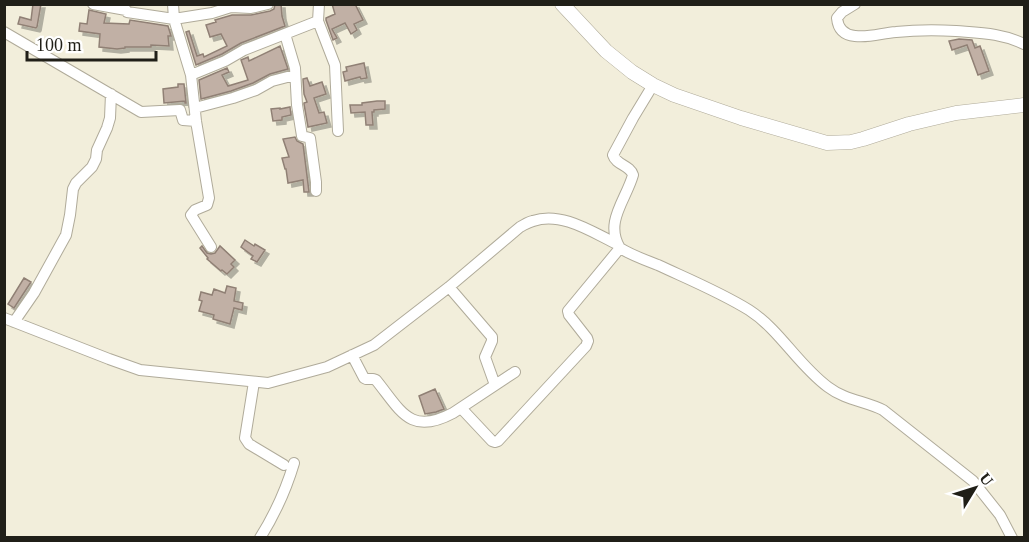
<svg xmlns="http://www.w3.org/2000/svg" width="1029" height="542" font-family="Georgia,serif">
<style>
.building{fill:#c1b0a5;stroke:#908075;stroke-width:1.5;filter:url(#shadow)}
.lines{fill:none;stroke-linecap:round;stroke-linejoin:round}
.minor-casing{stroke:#b0ab9a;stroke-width:12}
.major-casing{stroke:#b0ab9a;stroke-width:15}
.minor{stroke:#fff;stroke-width:10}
.major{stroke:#fff;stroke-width:14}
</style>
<defs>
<filter id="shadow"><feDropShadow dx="4" dy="4" stdDeviation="0" flood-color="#0004"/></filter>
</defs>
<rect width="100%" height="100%" fill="#f2eedb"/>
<path class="building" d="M33 4H41L37 27 36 28 18 24 20 17 31 20Z
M275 4H281L282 16 285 26 241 43 222 54 196 65 186 32 189 31 197 56 203 54 204 57 227 46 221 34 210 37 206 25 216 22 215 20 232 15H251L270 11 274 9Z
M332 4H355L363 20 354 24 357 30 351 34 345 23 332 29 337 38 333 40 326 20V18L335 14Z
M89 10 106 14 104 23 129 24 130 20 168 26 171 36H168L169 46 151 45V47H125V48L117 49 99 47 100 34 79 31 80 23 87 24Z
M959 39 972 40 975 48 980 46 989 71 978 75 967 45 952 50 949 41Z
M280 46 288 69 270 74 253 83 231 91 201 99 199 80 227 68 229 72 222 75 228 86 248 80 241 60 248 57 249 61Z
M364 63 367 78 361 79 360 77 345 81 343 72 347 71 346 67Z
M307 78 310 86 322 82 326 94 314 98 319 113 324 112 327 123 308 127 304 104V103L307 102 304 94 303 79Z
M178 84H184L186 103H185V101L164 103 163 89 178 87Z
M377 101H385V109L374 110V112H372L373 125H366L365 112 351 113 350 105H362V103Z
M290 107 291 115 282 117V120L273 121 271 109 280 108V109Z
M295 137 297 141 303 144 309 192H304L303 180 288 183 286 169H285L282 158 289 157 283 139Z
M245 240 254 246 255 244 265 250 257 262 251 259 253 256 241 247Z
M202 246 207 253 211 254 215 253 220 246 235 260 231 264 234 267 227 274 222 270 221 271 207 259 208 258 200 248Z
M24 278 31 282 14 308 8 304Z
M227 286 236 288 234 301 243 303 242 310 234 308 230 324 213 319 214 315 199 311 202 301 199 300 201 292 212 295 214 289 225 293Z
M435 389 444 409 436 412 425 414 419 396Z"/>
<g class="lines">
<g class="minor-casing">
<path id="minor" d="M93 4 126 10 127 12 174 19 191 75 225 61 244 50 318 21 319 4
M173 4 174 19 212 13 231 7 251 8 268 4
M855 4 842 12 837 18C838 29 844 35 855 36 869 38 882 33 896 32 916 30 936 30 956 31 981 33 1001 33 1024 44
M318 21 335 65 338 131
M4 32 141 112 180 110 183 120 196 121
M285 34 295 68 297 105 302 136 310 138 316 182V191
M191 75 196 121 209 198 207 205 195 210 191 215 211 247
M653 85 633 118 613 155C616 165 630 165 633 175 626 200 604 222 620 248 631 255 645 260 658 265 688 279 720 292 749 310 780 330 798 365 828 387 845 400 865 401 883 410L973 481 1000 515 1012 538
M195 108 233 98 256 90 272 81 295 75
M449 287 492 337V341L485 357 495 385
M4 318 109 359 140 370 268 383 327 367 374 345 449 287 520 227C524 225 528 222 533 221 561 211 592 232 617 244
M14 322 34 293 66 235 70 215 73 189 76 183 92 167 96 159 97 150 107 128 110 118 111 94
M352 355 364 378 366 379H373L376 380C401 411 410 436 453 413L515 372
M254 382 245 438 249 444 284 465
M461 408 492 441 495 442 498 441 586 346 588 341 587 338 569 315 568 311 620 248
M260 538C275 514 286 490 294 463"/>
</g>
<g class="major-casing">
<path id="major" d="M562 4 606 51 632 72 653 85 674 95 741 118 827 143 851 142 863 139 909 124 956 113 1024 105"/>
</g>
<use href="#minor" class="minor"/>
<use href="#major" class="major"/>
</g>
<rect width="1029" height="542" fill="none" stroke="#201f18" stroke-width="12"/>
<g transform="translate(975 488) rotate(52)" stroke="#ffffff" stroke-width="4.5" paint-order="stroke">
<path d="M0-4.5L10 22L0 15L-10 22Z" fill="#201f18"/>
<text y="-9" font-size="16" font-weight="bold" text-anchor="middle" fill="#201f18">U</text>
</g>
<path d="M27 51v9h129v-9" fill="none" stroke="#201f18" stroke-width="3"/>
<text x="36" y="51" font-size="18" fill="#201f18" stroke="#ffffff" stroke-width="4.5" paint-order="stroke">100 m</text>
</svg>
